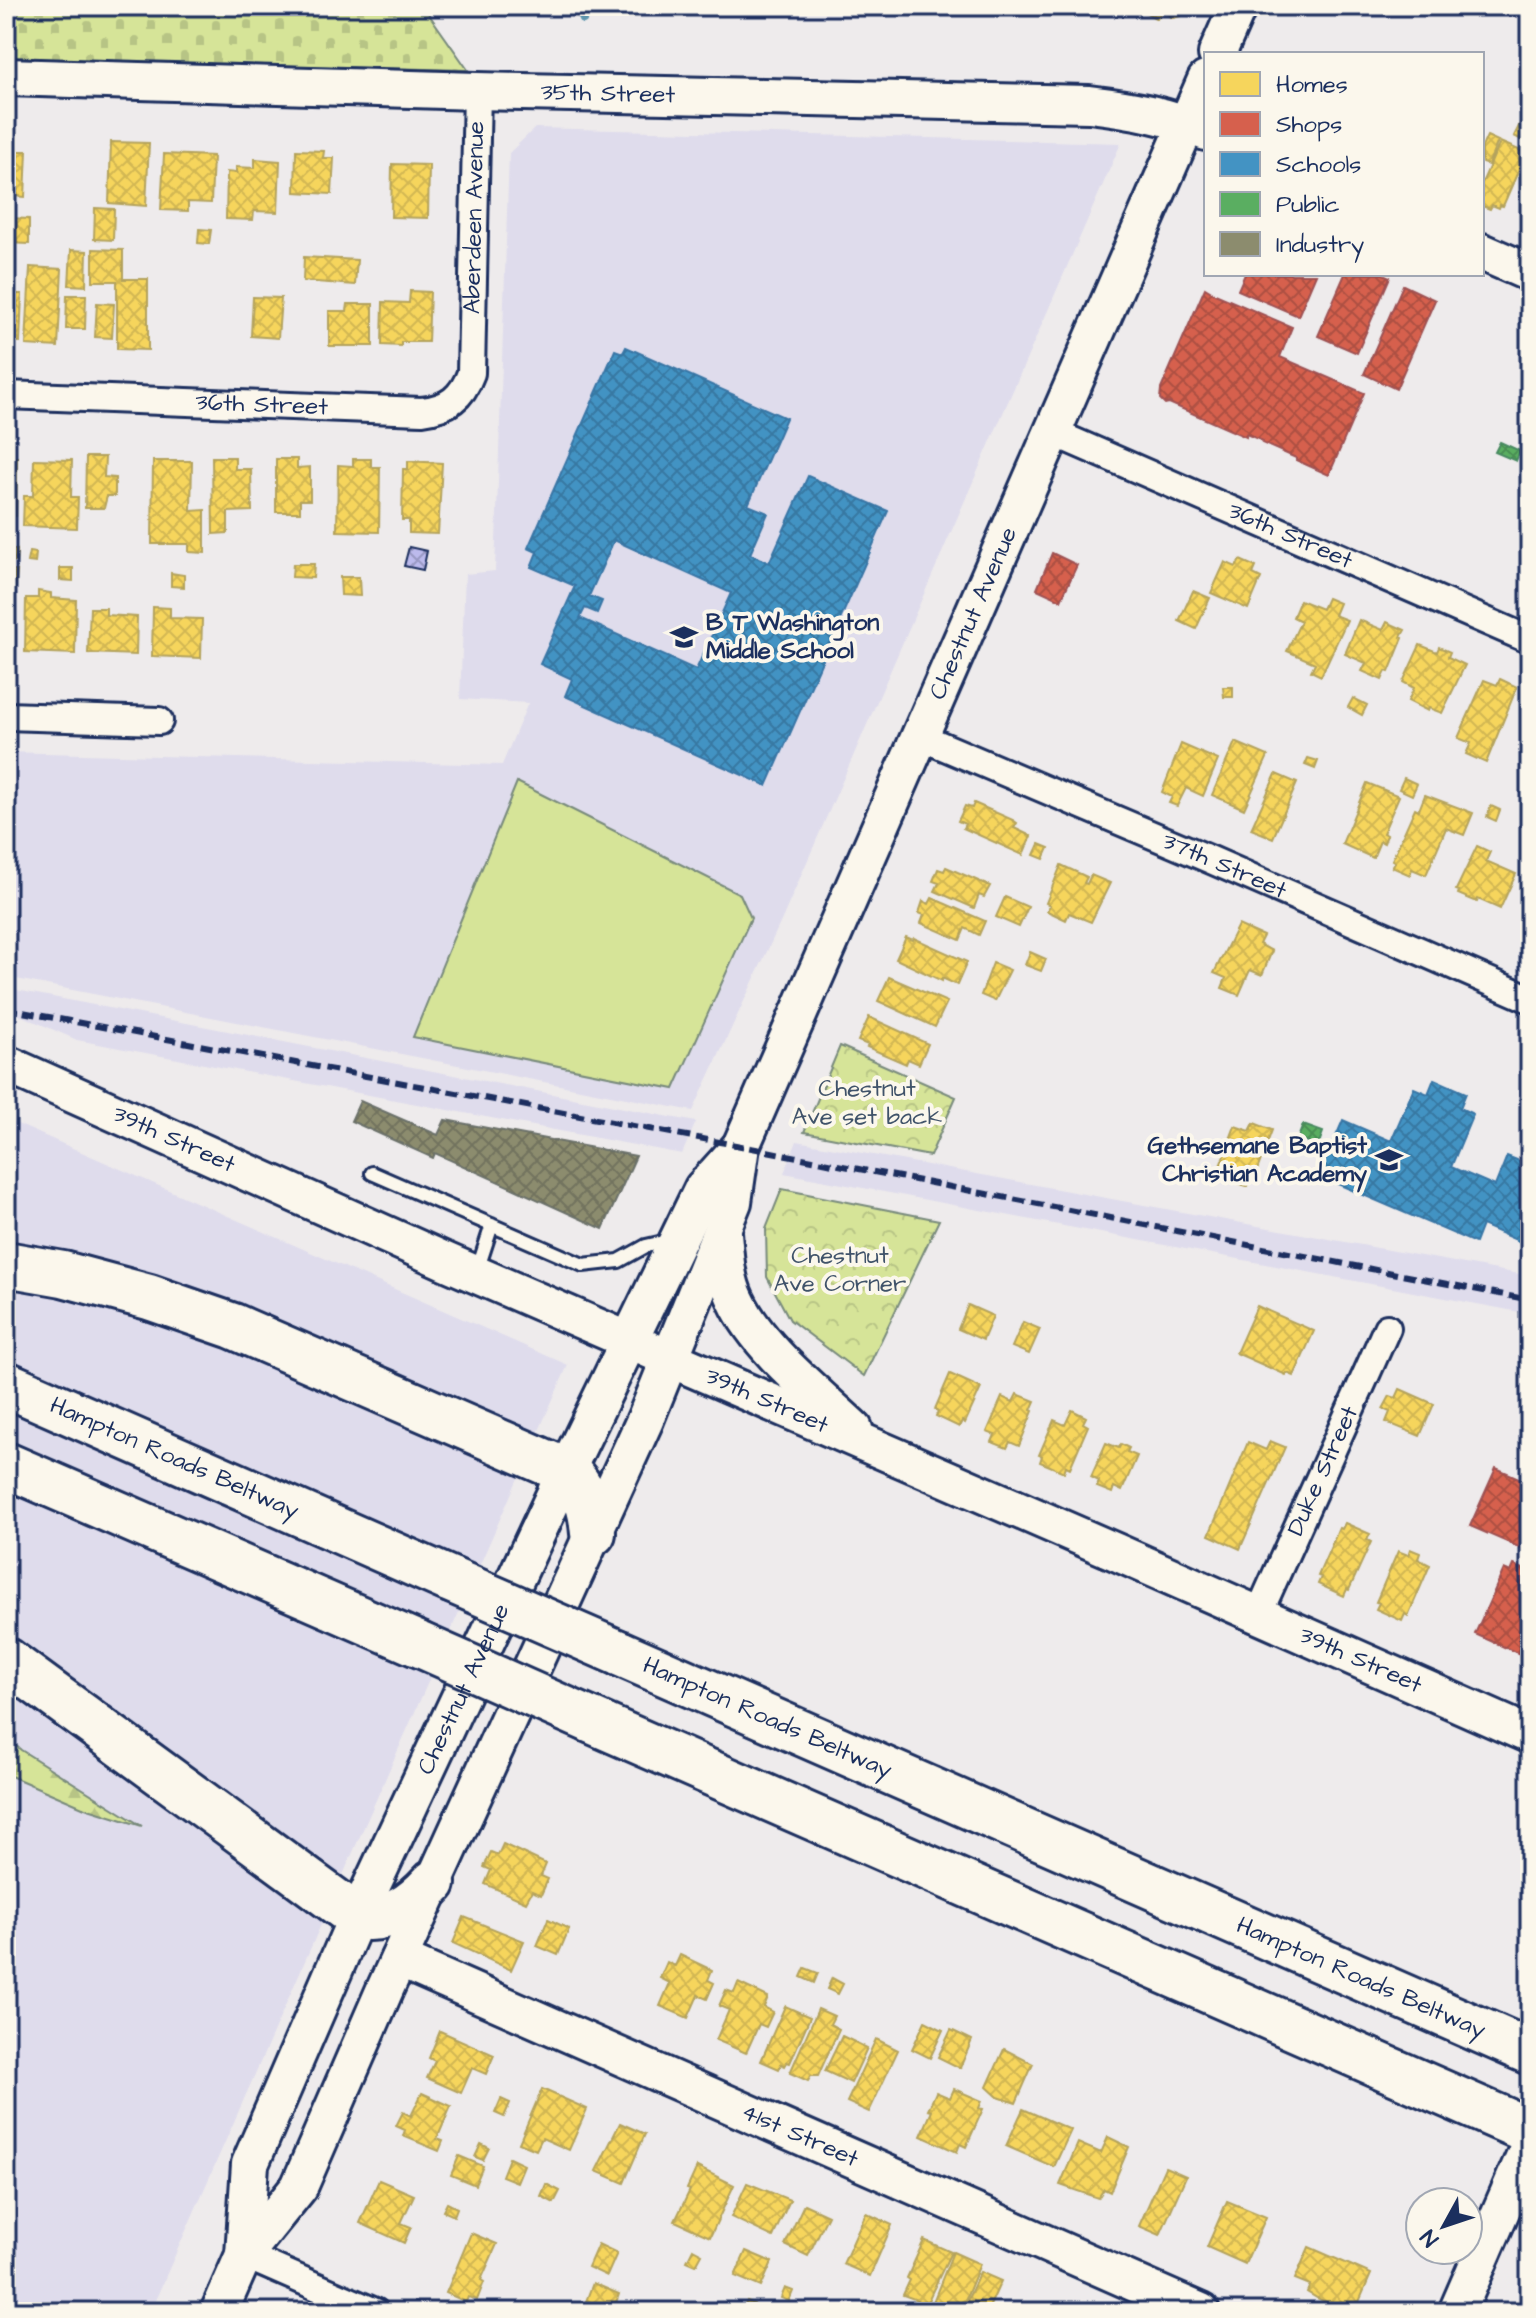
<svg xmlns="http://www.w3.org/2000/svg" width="1536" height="2318" font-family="'Architects Daughter',sans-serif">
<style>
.built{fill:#dfdcec}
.forest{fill:url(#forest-firs);stroke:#788a7b;stroke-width:2}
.cemetery{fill:url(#cemetery-stones);stroke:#788a7b;stroke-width:2}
.park{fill:url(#park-crowns);stroke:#788a7b;stroke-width:2}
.pitch{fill:#d6e498;stroke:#788a7b;stroke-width:2}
.homes{fill:url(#homes-cross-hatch);stroke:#b4a35d;stroke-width:2}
.shops{fill:url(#shops-cross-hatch);stroke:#9e5152;stroke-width:2}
.schools{fill:url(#schools-cross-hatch);stroke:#3775a5;stroke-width:2;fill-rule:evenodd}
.public{fill:url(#public-cross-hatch);stroke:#478860;stroke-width:2}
.industry{fill:url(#industry-cross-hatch);stroke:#6a7069;stroke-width:2}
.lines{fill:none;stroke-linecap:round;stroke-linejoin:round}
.stream{stroke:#5e96ae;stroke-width:8}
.building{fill:url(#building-cross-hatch);stroke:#1b2f5e;stroke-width:2}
.lane-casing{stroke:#1b2f5e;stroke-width:18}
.street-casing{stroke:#1b2f5e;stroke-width:32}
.secondary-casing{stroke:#1b2f5e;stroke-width:42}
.highway-casing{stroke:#1b2f5e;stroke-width:50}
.lane{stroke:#fbf7ec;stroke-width:12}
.street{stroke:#fbf7ec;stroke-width:26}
.secondary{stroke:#fbf7ec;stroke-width:36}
.highway{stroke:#fbf7ec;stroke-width:44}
.rail{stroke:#1b2f5e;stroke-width:6;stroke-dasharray:12 6;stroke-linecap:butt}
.highway-bridge-casing{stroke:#1b2f5e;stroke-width:50;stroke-linecap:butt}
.highway-bridge{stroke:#fbf7ec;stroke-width:44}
.labels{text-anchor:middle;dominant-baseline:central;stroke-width:8;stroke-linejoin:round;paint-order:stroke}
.street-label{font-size:24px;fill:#1b2f5e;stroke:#fbf7ec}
.poi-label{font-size:24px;font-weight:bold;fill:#1b2f5e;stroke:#fbf7ec;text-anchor:start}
.park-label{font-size:24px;fill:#40536a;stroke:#fbf7ec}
</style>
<defs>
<pattern id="forest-firs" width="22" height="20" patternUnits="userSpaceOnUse" patternTransform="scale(2)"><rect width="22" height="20" fill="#d6e498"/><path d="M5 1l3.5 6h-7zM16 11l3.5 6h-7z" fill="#b7c485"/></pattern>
<pattern id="cemetery-stones" width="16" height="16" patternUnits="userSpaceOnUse" patternTransform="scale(2)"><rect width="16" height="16" fill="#d6e498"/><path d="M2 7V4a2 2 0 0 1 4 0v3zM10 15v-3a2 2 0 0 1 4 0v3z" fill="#b7c485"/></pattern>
<pattern id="park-crowns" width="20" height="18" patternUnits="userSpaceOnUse" patternTransform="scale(2)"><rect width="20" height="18" fill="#d6e498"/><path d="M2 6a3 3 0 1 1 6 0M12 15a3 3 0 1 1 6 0" fill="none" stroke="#b7c485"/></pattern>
<pattern id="homes-cross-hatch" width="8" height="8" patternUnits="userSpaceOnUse" patternTransform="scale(2)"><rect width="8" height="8" fill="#f6d55c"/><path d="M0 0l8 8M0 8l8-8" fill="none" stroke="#d2b752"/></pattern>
<pattern id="shops-cross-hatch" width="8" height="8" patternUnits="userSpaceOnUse" patternTransform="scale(2)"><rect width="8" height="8" fill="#d6604d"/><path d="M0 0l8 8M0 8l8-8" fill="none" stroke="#ad5043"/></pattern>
<pattern id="schools-cross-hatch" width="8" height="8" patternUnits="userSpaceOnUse" patternTransform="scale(2)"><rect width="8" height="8" fill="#4393c3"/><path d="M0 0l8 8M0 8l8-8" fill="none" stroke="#3778a2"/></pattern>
<pattern id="public-cross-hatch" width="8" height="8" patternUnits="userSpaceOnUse" patternTransform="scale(2)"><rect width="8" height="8" fill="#5aae61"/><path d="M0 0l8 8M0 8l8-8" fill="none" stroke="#4a8e53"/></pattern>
<pattern id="industry-cross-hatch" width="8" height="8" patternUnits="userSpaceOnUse" patternTransform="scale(2)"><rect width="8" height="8" fill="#8c8c6e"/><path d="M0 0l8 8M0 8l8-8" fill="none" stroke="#72735e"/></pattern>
<pattern id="building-cross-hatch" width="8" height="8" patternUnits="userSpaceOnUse" patternTransform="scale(2)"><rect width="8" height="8" fill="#bcbaec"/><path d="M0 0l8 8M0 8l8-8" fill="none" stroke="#9898c2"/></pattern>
</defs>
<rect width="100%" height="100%" fill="#eeebec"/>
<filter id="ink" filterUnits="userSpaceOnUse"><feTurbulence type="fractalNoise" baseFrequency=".0125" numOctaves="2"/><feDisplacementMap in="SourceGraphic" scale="16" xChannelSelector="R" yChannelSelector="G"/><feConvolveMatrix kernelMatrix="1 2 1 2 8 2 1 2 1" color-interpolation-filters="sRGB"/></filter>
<g filter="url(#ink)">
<path class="built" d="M535 128 1121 143 782 919 693 1111 6 977V752L502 765 528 703 460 699 465 574 495 571 509 153Z
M6 988 696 1122 682 1154 77 1040 6 1009Z
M6 1119 568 1365 150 2312H6Z
M797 1141 1530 1276V1314L784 1173Z"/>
<path class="forest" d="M6 1737 21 1750 142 1826 85 1808 6 1774Z"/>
<path class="cemetery" d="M6 6H423L468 70 6 59Z"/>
<path class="park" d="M840 1046 956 1097 930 1156 804 1132Z
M782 1189 939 1220 864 1376 790 1320 767 1277 766 1229Z"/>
<path class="pitch" d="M517 782 740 894 751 918 674 1089 413 1037Z"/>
<path class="homes" d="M1134 6H1187L1181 16 1173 18 1162 11 1157 19Z
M1522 120 1530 124V138L1528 143 1514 136Z
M1487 136 1498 141 1488 165 1482 163V147Z
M111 142 149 143 146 206 109 203Z
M1500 142 1526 153 1503 206 1500 205 1499 208 1492 205 1490 209 1482 206V183Z
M296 150 324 151 323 158H334L332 194 295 192Z
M6 151H27L25 197 13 196 12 209H6Z
M164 154 213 156 211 203 188 202V211L161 210Z
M255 159 280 161 278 212 254 211 253 220 226 219 227 172 236 173V167L255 168Z
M392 164 429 165 428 218 391 217Z
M95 208 114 209 113 240 94 239Z
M8 218 29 219V244L7 243Z
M199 229 211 230 209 244 198 243Z
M93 249 123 250V279H148V350L117 349V281H93Z
M71 250 87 251 86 286 69 285Z
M304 257 357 260 355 285 303 281Z
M30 267 62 269 58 347 26 345Z
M410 291 430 292 428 342H401V346L382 345 383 302 409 303Z
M6 294H22L20 342 6 341Z
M67 295H86L85 329H66Z
M253 297 281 298 278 338 251 336Z
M97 303 114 304 112 338 95 337Z
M348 304H373V346H329V311H347Z
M1530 369V388L1523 385Z
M6 457H17L16 516H6Z
M86 457H105L104 477 115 478V496H107L104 508H85Z
M212 457H235V469H251L252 511 228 512V533L213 534Z
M34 459 72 460 71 497H78L77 528 23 526 24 496H33Z
M276 459H297V468L310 467V500H300V512H276Z
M353 459H371V467H380L379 532 337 531 338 465 353 466Z
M153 461H192L191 511 205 510V553L189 552V544H152Z
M408 461 442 463 438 534 409 533V520H402L403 469H408Z
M7 549 17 550 16 562H6Z
M29 552 36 553 35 563 27 562Z
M1240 560 1256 567 1253 574 1261 578 1248 609 1211 593 1225 562 1236 567Z
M293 564H314L313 578 292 577Z
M60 568H73V581L60 580Z
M6 571H17L15 589 6 588Z
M171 573 184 575V587L171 586Z
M340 577H359L360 596 341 595Z
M38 591 51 593V598L76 600 75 654 25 652 26 598H38Z
M1193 591 1210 598 1196 629 1179 621Z
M1327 598 1339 603 1334 615 1347 620 1321 676 1311 671 1315 663 1287 651 1301 621 1293 617 1300 600 1322 609Z
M6 606H9L8 654H6Z
M153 607 170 608V618L202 619 201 658 152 656Z
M90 608H106V615L137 617 136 655 88 653Z
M1359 620 1383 630 1387 622 1405 630 1401 637 1403 638 1389 672 1386 671 1382 680 1362 671 1366 663 1345 654Z
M1420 645 1437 652 1439 647 1450 652 1448 657 1465 665 1442 713 1429 708 1428 711 1408 701 1414 688 1403 682Z
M1500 679 1517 687 1486 763 1466 754 1471 743 1458 738 1484 680 1497 685Z
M1223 687H1233V697H1224Z
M1353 698 1367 705 1362 715 1348 707Z
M1235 742 1268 756 1244 809 1212 795Z
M1181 744 1218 760 1203 796 1186 788 1177 806 1169 803 1172 797 1162 792Z
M1308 758 1318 761 1315 769 1305 765Z
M1276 774 1297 783 1273 838 1251 829Z
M1404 778 1417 784 1412 795 1399 789Z
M1367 783 1399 796 1383 833 1387 835 1384 843 1380 841 1373 858 1342 844Z
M1425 795 1473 813 1464 835 1446 828 1426 875 1412 869 1410 875 1392 867 1395 862 1392 860 1415 808 1419 810Z
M974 803 1013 820 1017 823 1014 828 1031 836 1023 855 963 828 965 824 958 821 965 806 972 808Z
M1491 806 1500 810 1496 821 1487 817Z
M1039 844 1049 848 1044 859 1034 855Z
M1477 846 1490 852 1486 861 1516 874 1500 909 1478 899 1477 902 1458 894 1459 891 1456 890Z
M1061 865 1087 877 1084 883 1087 884 1091 875 1110 883 1091 922 1069 913 1066 920 1047 911 1050 905 1046 903Z
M946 867 990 886 984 897 979 895 974 908 935 891 939 883 933 881 938 869 944 871Z
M1005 897 1028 907 1019 927 996 917Z
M932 898 985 921 979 935 965 928 960 940 921 923 924 915 919 913 923 901 929 904Z
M1238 925 1263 936 1259 944 1272 951 1262 975 1250 970 1239 995 1222 988 1226 978 1214 973Z
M906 937 913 940 914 938 967 962 957 985 942 978V981L896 959Z
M1030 952 1046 959 1041 971 1025 965Z
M993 963 1010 970 995 1001 981 995Z
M889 977 947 1002 935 1027 878 1001Z
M869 1017 928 1044 919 1064 908 1059 906 1064 867 1047 868 1045 858 1041Z
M1254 1123 1272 1130 1253 1181 1249 1180 1247 1186 1234 1182 1237 1175 1219 1169 1235 1126 1250 1131Z
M968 1305 993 1316 983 1340 958 1329Z
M1257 1306 1314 1331 1294 1376 1287 1373 1286 1375 1236 1353Z
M1023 1322 1040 1329 1029 1354 1012 1347Z
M950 1374 981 1388 965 1423 962 1421 959 1427 936 1416 938 1411 935 1409Z
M1400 1389 1434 1404 1420 1436 1386 1422 1390 1412 1383 1409 1390 1396 1396 1398Z
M1017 1394 1035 1401 1031 1410 1033 1411 1019 1446 1010 1442 1007 1448 992 1442 995 1435 987 1432 1002 1397 1013 1402Z
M1072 1410 1086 1417 1083 1423 1088 1426 1070 1468 1066 1466 1064 1472 1040 1462 1042 1456 1039 1455 1054 1420 1065 1425Z
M1270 1441 1285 1447 1240 1549 1209 1535 1248 1442 1266 1450Z
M1106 1443 1119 1448 1121 1444 1129 1448 1127 1452 1137 1456 1122 1491 1114 1487 1112 1493 1097 1487 1099 1481 1091 1477Z
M1345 1523 1370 1534 1367 1540 1371 1542 1349 1590 1347 1589 1344 1596 1318 1584 1321 1577 1318 1576 1339 1528 1342 1529Z
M1410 1549 1420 1553 1418 1559 1430 1565 1408 1616 1405 1614 1402 1621 1376 1609 1379 1603 1376 1602 1398 1551 1408 1555Z
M503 1844 546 1864 541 1876 548 1879 541 1895 532 1891 526 1902 485 1884 491 1870 484 1867 491 1852 498 1855Z
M464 1917 524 1941 511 1970 453 1943Z
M548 1919 569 1929 558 1955 537 1946Z
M680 1955 712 1970 708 1980 714 1983 707 1999 698 1995 688 2018 660 2006 670 1983 660 1978 667 1962 675 1966Z
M805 1968 818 1973 814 1983 801 1977Z
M832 1978 843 1984 838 1994 827 1989Z
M738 1983 768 1997 764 2007 773 2012 766 2027 759 2024 746 2053 716 2040 729 2010 719 2006 726 1990 734 1993Z
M785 2006 810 2017 790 2063 787 2062 785 2066 781 2064 779 2069 761 2061Z
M818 2009 834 2016 830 2024 839 2029 818 2076H811L808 2081 790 2073Z
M925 2021 943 2030 930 2058 912 2049Z
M951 2030 972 2040 960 2068 938 2057Z
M440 2031 494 2055 486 2074 472 2068 461 2093 427 2078 435 2061 429 2058Z
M842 2036 867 2048 851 2083 825 2071Z
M876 2039 898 2050 869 2112 847 2102Z
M1004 2049 1033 2064 1016 2103 998 2097 987 2087Z
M542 2089 587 2109 569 2150 542 2138 536 2150 519 2143Z
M954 2089 982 2101 979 2108 983 2109 966 2147 960 2144 957 2152 921 2136 932 2111 928 2110 936 2092 950 2098Z
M422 2093 451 2106 437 2139 443 2141 439 2151 403 2136 405 2130 396 2126 403 2112 411 2116Z
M501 2099 510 2103 504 2117 495 2113Z
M1023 2109 1071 2130 1054 2167 1006 2146Z
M620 2123 645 2134 624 2183 596 2171Z
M1108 2137 1129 2147 1110 2192 1104 2189 1098 2198 1060 2185 1078 2143 1101 2153Z
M481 2144 489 2148 483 2160 475 2157Z
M459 2156 483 2166 475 2185 451 2175Z
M509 2158 524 2165 517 2182 502 2176Z
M697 2167 734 2185 710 2237 675 2221 690 2190 687 2189Z
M1165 2167 1186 2176 1160 2235 1139 2226Z
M379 2180 414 2195 401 2223 411 2227 404 2243 360 2223Z
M747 2183 790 2200 773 2237 731 2217Z
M546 2184 560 2191 554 2203 541 2196Z
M1227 2201 1266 2217 1245 2264 1207 2247Z
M447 2203 457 2208 454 2216 443 2211Z
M804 2204 828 2215 808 2256 785 2245Z
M866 2213 892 2225 870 2276 843 2264Z
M471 2233 497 2244 481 2280 484 2282 477 2300 468 2297 466 2302 446 2293Z
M924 2240 951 2252 925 2307 915 2303 917 2300 903 2295 910 2280 907 2278Z
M598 2244 617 2253 607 2276 588 2267Z
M1309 2247 1371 2274 1356 2309 1348 2305 1346 2309H1341L1317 2298 1307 2292 1310 2285 1295 2279Z
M693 2249 702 2254 696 2265 687 2261Z
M746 2251 772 2262 761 2287 735 2276Z
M953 2252 980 2264 964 2303 962 2302 958 2312H929Z
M980 2272 1001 2281 988 2310 991 2312H962Z
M593 2283 619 2294 616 2303 634 2312H582Z
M785 2288 793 2291 789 2301 781 2298Z
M747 2301 754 2304 750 2312 742 2311Z"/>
<path class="shops" d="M1245 274H1316L1298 316 1238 290Z
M1345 274H1383L1390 277 1357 353 1318 336Z
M1403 285 1435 300 1396 389 1364 374Z
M1205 288 1215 294 1292 327 1280 357 1364 393 1329 475 1296 460V458L1262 443 1263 441 1246 434V437L1169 403 1165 404 1160 399 1161 389Z
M1052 553 1077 565 1061 600 1037 589Z
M1496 1468 1530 1483V1552L1470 1526Z
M1514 1565 1530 1572V1642L1524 1656 1475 1634 1504 1569 1511 1572Z"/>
<path class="schools" d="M626 347 786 418 748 505 768 513 750 554 769 563 808 476 888 511 767 786 565 696 572 679 540 664 575 586 531 567 537 552 528 548 615 350 623 353ZM614 540 731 593 696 670 580 618 585 608 597 613 602 601 589 596Z
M1434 1079 1466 1093 1460 1108 1473 1114 1451 1167 1495 1186 1507 1156 1530 1165 1526 1175 1530 1177V1246L1482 1225 1475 1243 1319 1176 1343 1120 1391 1141 1414 1088 1428 1094Z"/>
<path class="public" d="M1500 442 1520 451 1516 461 1495 452Z
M1303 1125 1323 1132 1318 1146 1298 1138Z"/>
<path class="industry" d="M360 1101 438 1135 445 1120 636 1156 603 1229 435 1153 433 1158 351 1121Z"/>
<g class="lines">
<path class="stream" d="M577 6 583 20"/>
</g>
<path class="building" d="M409 547 427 551 423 570 404 566Z"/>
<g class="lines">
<g class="lane-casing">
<path id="lane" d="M372 1173 583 1265 619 1261 646 1246 672 1240
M477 1271 492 1225"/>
</g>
<g class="street-casing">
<g id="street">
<path id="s1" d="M6 395 422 411C448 408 462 398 471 373L477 91"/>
<path id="s2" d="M1052 432 1530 640"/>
<path d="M6 716 159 721"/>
<path id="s3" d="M919 736 1209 859 1530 999"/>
<path id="s4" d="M1258 1615 1387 1328"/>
<path d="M244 2255 375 2312"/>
</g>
</g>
<g class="secondary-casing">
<g id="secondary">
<path d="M1217 54 1238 6"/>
<path id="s5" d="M6 77 477 91 1089 104C1130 109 1168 115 1206 132"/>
<path d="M1482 252 1530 273"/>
<path id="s6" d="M6 1064 445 1261 1116 1552 1530 1735"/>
<path d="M723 1233C725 1256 726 1279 736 1300 758 1348 816 1393 854 1429"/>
<path id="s7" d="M399 1959 1201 2312"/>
<path id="s8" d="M244 2255 250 2164 357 1917 566 1471 703 1188 741 1146"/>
<path id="s9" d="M219 2312 244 2255 299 2187 385 1989 645 1420 733 1202 741 1146 1206 80"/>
<path d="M1457 2312 1530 2144"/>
</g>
</g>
<g class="highway-casing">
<g id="highway">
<path d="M6 1264 63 1274 149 1297 233 1326 566 1471C585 1488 591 1508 593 1533"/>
<path id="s10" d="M6 1384 451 1580"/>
<path d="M6 1465 418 1644"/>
<path id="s11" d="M619 1653 1530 2052"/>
<path d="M6 1660 357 1917C390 1922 412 1906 433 1883"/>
<path d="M590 1720 1530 2131"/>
</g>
</g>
<use href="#lane" class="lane"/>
<use href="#street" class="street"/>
<use href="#secondary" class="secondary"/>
<use href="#highway" class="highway"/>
<path class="rail" d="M6 1009 741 1146 1530 1300"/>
<g class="highway-bridge-casing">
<path id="highway-bridge" d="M451 1580 619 1653
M418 1644 590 1720"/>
</g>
<use href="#highway-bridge" class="highway-bridge"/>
</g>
</g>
<defs>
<g id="school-bare" transform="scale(2.16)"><path d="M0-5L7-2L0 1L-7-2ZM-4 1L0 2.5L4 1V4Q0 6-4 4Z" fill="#1b2f5e" stroke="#fbf7ec" stroke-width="2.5" paint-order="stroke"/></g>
</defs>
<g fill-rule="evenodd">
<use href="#school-bare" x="684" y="637"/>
<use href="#school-bare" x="1389" y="1160"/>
</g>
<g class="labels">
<g class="street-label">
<text stroke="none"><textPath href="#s5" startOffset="602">35th Street</textPath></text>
<text stroke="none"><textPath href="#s1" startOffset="638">Aberdeen Avenue</textPath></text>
<text stroke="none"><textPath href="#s1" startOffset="256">36th Street</textPath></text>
<text stroke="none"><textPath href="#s2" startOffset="260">36th Street</textPath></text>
<text stroke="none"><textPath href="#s9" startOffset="1864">Chestnut Avenue</textPath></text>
<text stroke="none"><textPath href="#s3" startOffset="332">37th Street</textPath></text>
<text stroke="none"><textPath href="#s6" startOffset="184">39th Street</textPath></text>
<text stroke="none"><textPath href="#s6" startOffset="832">39th Street</textPath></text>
<text stroke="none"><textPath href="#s10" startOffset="184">Hampton Roads Beltway</textPath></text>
<text stroke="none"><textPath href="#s4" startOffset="158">Duke Street</textPath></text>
<text stroke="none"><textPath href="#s6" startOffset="1480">39th Street</textPath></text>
<text stroke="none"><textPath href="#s8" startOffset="612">Chestnut Avenue</textPath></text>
<text stroke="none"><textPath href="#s11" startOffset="162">Hampton Roads Beltway</textPath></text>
<text stroke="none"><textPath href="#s11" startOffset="810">Hampton Roads Beltway</textPath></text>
<text stroke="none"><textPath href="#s7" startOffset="438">41st Street</textPath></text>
</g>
<g class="poi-label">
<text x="706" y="623">B T Washington<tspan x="706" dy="28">Middle School</tspan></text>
<text x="1367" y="1146" text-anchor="end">Gethsemane Baptist<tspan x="1367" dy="28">Christian Academy</tspan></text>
</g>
<g class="park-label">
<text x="867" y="1089">Chestnut<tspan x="867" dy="28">Ave set back</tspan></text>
<text x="840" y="1256">Chestnut<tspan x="840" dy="28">Ave Corner</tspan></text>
</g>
</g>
<rect width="1536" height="2318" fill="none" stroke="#fbf7ec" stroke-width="32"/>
<rect x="16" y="16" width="1504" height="2286" fill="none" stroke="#1b2f5e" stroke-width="3" filter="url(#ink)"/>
<rect x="1204" y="52" width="280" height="224" fill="#fbf7ec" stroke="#a1a7b3" stroke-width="2"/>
<rect x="1220" y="72" width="40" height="24" fill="#f6d55c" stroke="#a1a7b3" stroke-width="2"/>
<text x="1276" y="92" font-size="24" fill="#1b2f5e">Homes</text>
<rect x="1220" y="112" width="40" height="24" fill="#d6604d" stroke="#a1a7b3" stroke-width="2"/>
<text x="1276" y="132" font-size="24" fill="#1b2f5e">Shops</text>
<rect x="1220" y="152" width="40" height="24" fill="#4393c3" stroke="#a1a7b3" stroke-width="2"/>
<text x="1276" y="172" font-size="24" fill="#1b2f5e">Schools</text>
<rect x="1220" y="192" width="40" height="24" fill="#5aae61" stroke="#a1a7b3" stroke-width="2"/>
<text x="1276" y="212" font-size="24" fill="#1b2f5e">Public</text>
<rect x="1220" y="232" width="40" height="24" fill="#8c8c6e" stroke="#a1a7b3" stroke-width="2"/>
<text x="1276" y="252" font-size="24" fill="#1b2f5e">Industry</text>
<g transform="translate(1444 2226) rotate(230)"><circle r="38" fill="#fbf7ec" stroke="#a1a7b3" stroke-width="2"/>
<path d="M0-6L14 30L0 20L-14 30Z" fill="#1b2f5e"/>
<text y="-12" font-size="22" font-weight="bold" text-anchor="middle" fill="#1b2f5e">N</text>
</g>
</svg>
